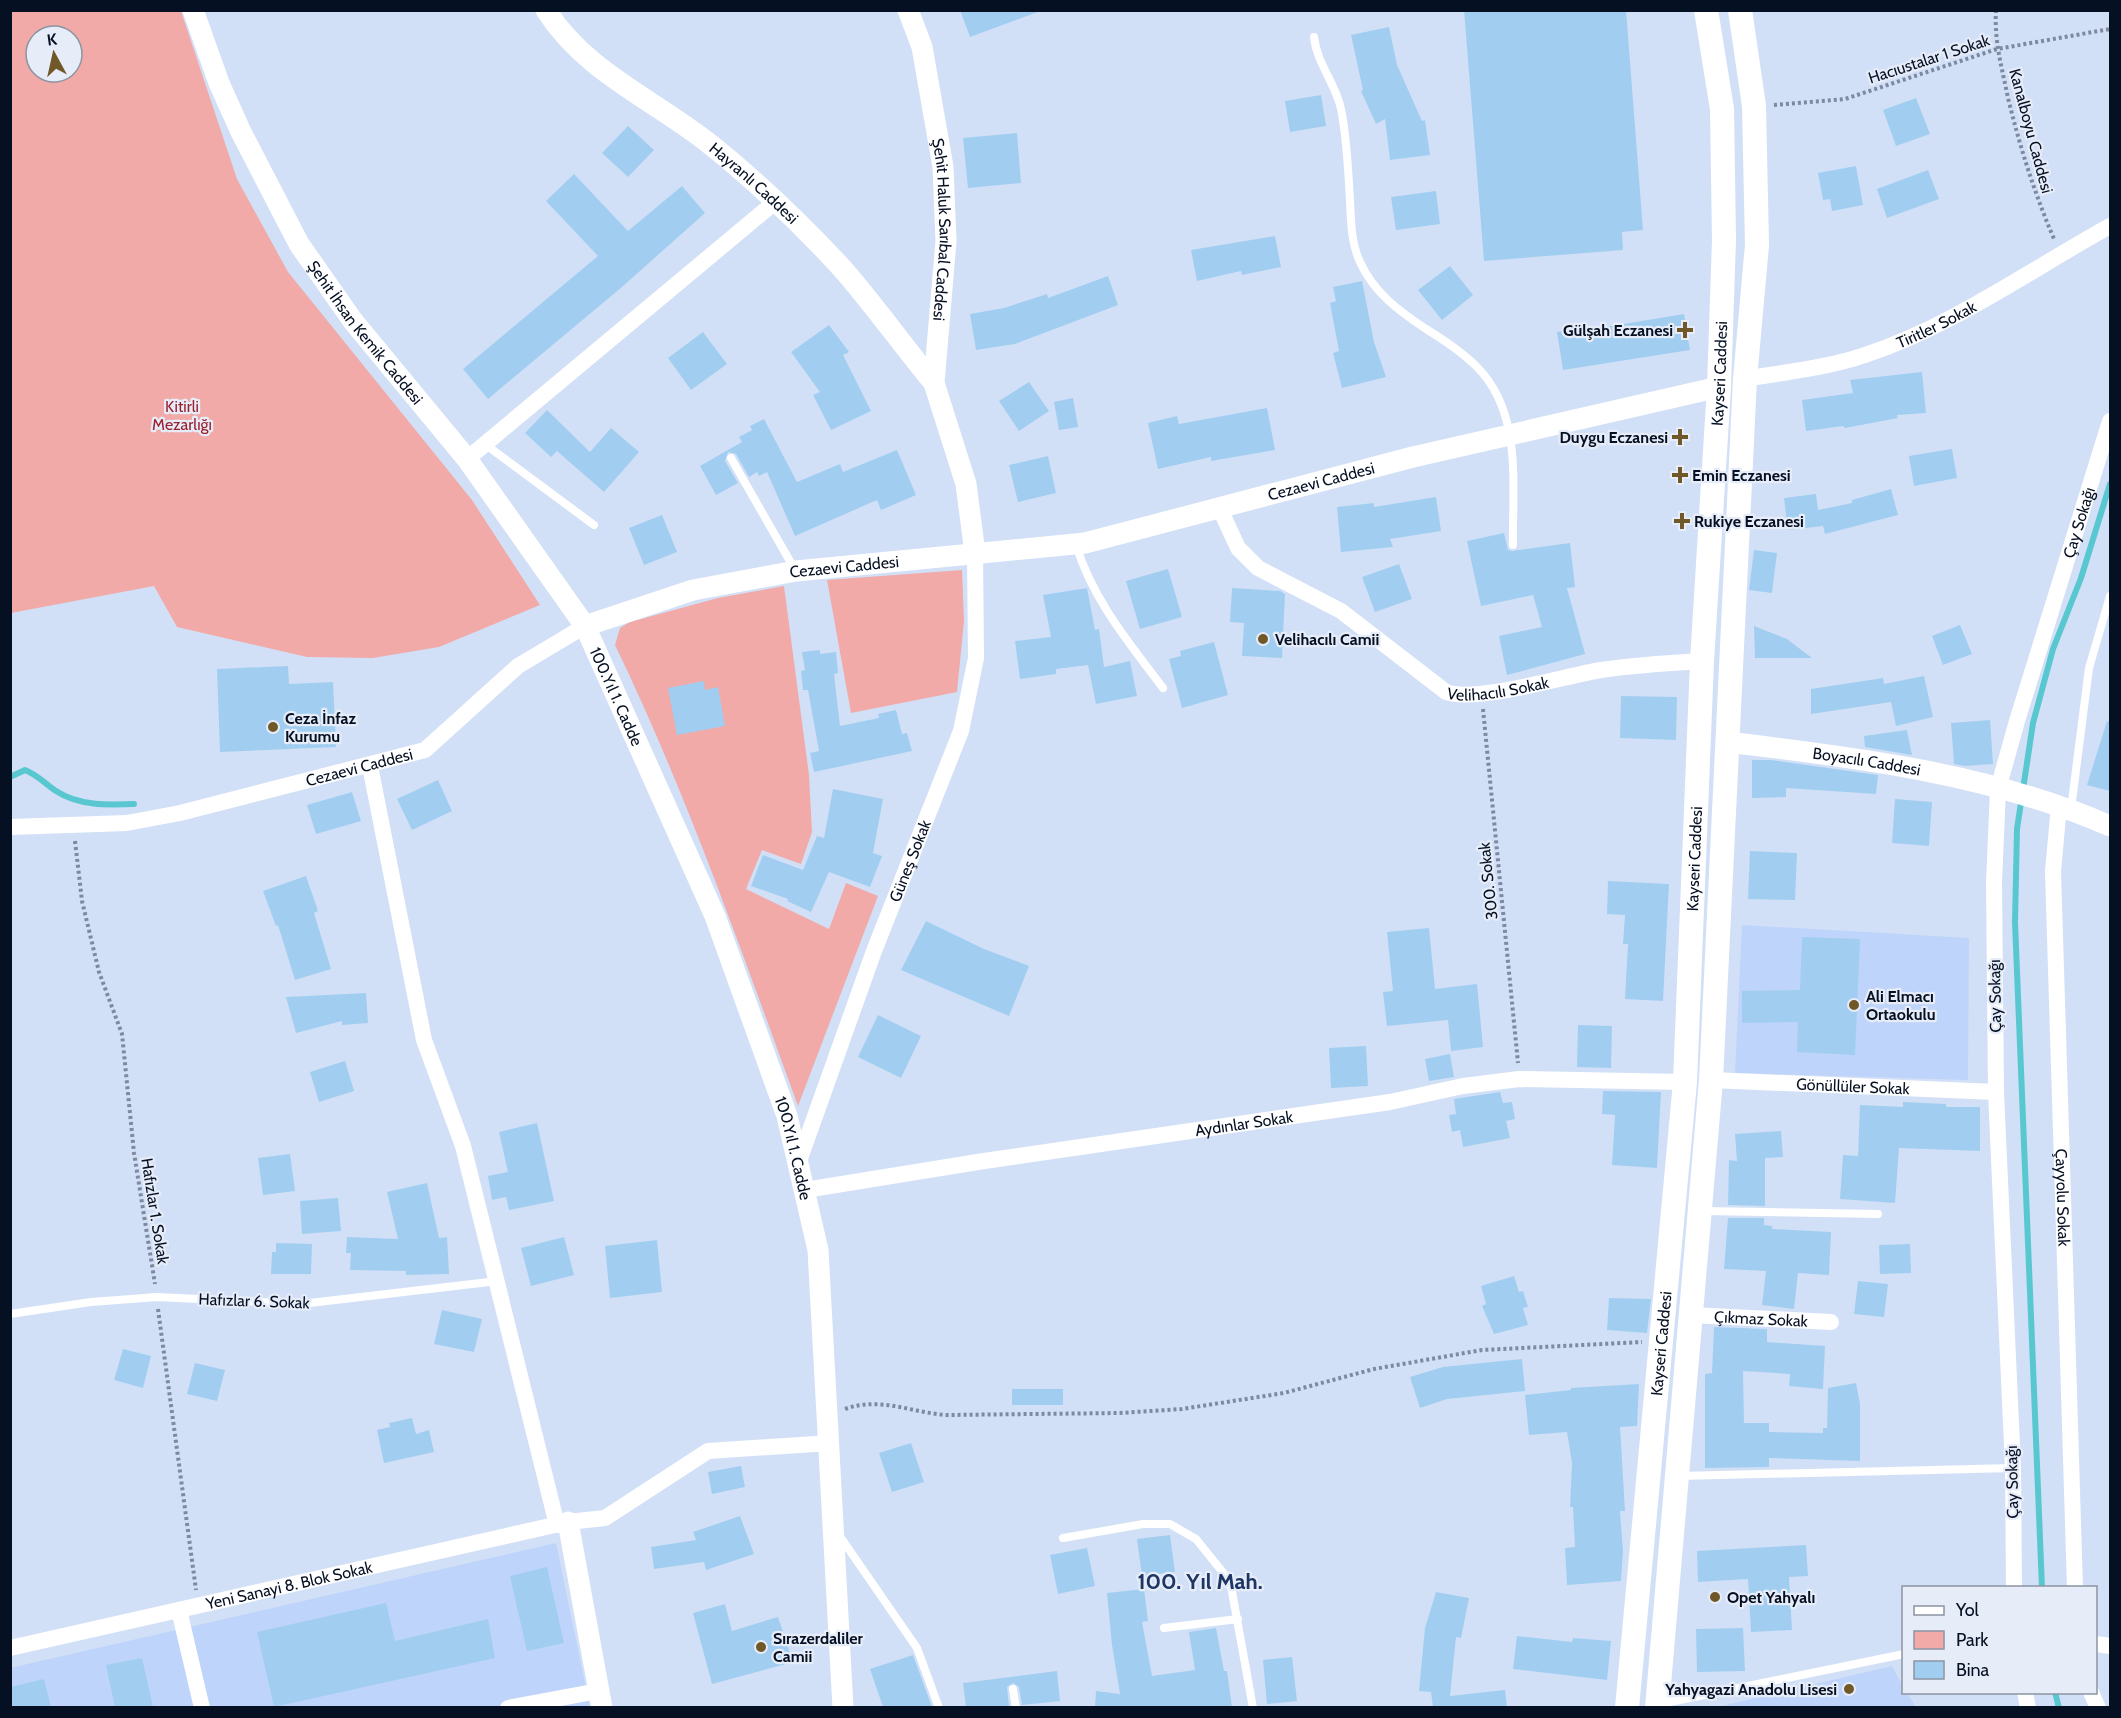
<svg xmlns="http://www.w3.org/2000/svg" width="2121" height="1718" font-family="Cabin,sans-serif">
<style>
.built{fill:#bed4fa}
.green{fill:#f1aaa8;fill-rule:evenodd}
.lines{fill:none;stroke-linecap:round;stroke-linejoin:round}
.stream{stroke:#59c7cf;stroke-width:6}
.building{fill:#a1cef0}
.path{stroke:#7d899e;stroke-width:4;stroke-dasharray:3 3;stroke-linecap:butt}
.service{stroke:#fff;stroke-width:8}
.minor{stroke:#fff;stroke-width:16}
.tertiary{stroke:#fff;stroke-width:21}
.secondary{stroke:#fff;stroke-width:24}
.poi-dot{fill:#715829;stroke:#e6ecf8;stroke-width:2}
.labels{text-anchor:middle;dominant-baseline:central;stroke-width:4.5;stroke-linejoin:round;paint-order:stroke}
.street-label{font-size:16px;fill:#061023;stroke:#e6ecf8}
.poi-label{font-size:16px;font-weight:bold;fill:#061023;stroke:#e6ecf8;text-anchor:start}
.park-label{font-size:16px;fill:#9c202d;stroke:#e6ecf8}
.district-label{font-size:22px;font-weight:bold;fill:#1d3664;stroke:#e6ecf8}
</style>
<rect width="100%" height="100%" fill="#d2e0f7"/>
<path class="built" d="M1742 925 1969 938 1968 1080 1735 1073Z
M556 1543 590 1707H11L10 1668Z
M1892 1666 1903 1686 1904 1692 1907 1693 1916 1707H1717Z"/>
<path class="green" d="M11 10 181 11 237 179 288 272 472 500 540 605 439 647 373 658 307 657 177 627 154 586 11 613ZM36 36H72V72H36Z
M962 570 964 621 957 692 851 713 827 580Z
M784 586 809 775 812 832 801 864 762 850 746 889 829 929 846 883 878 896 798 1106C741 950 687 794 615 645L620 628 630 622 718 598Z"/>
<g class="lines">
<path class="stream" d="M10 777 25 770C38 775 45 784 56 791 79 806 107 805 134 804
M2042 1588 2015 922 2017 829 2033 723 2053 649 2081 578 2110 484
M2055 1692 2059 1708"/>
</g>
<path class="building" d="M960 10H1038V12L970 37Z
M1464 10H1626L1643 230 1622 232 1623 250 1484 261Z
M1389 27 1397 65 1422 121 1425 120 1430 155 1390 160 1385 119 1376 124 1361 91 1363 90 1351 35Z
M1321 95 1326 126 1290 132 1285 101Z
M1916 98 1930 134 1896 146 1883 110Z
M628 126 654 150 628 177 602 153Z
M1017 133 1021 183 968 188 963 138Z
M1856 166 1863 205 1832 211 1830 199 1823 200 1818 173Z
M1928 170 1939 199 1887 218 1877 189Z
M574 174 628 231 682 186 705 213 622 287 488 399 463 369 598 256 546 201Z
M1436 191 1440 224 1396 230 1391 197Z
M1275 236 1281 267 1242 275 1241 271 1197 281 1191 250Z
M1450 266 1473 295 1442 320 1418 290Z
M1108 276 1118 305 1015 344 976 350 970 314 1004 308 1047 294 1048 298Z
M1362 281 1374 342 1386 377 1342 388 1333 353 1339 351 1330 303 1336 301 1333 287Z
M1684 314 1690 350 1563 370 1557 332 1592 326 1593 329Z
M829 325 849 352 843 355 871 411 831 430 813 395 820 392 791 352Z
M703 332 727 364 691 390 668 358Z
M1922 372 1926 413 1897 415 1898 418 1845 428 1843 426 1806 431 1802 400 1853 393 1850 380Z
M1029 382 1049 411 1019 431 999 401Z
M1073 398 1078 427 1059 430 1054 402Z
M1267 408 1275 450 1211 461V457L1158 469 1148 423 1177 416 1179 424Z
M547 410 590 452 611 428 639 452 604 492 557 451 551 457 525 433Z
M764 419 797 482 840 464 843 472 897 450 916 495 881 510 877 500 795 536 767 472 759 476 757 472 749 477 736 454 728 452 725 461 738 483 716 495 700 466 742 442 739 437 752 430 750 426Z
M1952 449 1957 478 1914 486 1909 456Z
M1048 456 1056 493 1018 502 1009 465Z
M1891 489 1898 515 1825 534 1823 526 1788 530 1784 498 1816 494 1818 510 1852 503V500Z
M1436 497 1441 531 1390 539 1393 547 1341 552 1337 507 1374 503V507Z
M662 515 677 552 644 565 629 528Z
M1504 533 1508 550 1512 551 1570 543 1575 587 1567 588 1585 654 1507 675 1499 636 1542 627 1533 595 1481 606 1467 541Z
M1754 550 1777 553 1772 593 1749 590Z
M1399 564 1412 599 1375 612 1362 577Z
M1168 569 1182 617 1140 629 1126 581Z
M1087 588 1095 630 1099 629 1104 667 1130 661 1137 696 1096 704 1088 665 1056 669V674L1020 679 1015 641 1051 637 1043 595Z
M1232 588 1280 591 1285 594 1282 658 1242 656 1244 623 1230 622Z
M1960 625 1972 654 1943 665 1932 636Z
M1754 626 1787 639 1812 658H1755Z
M1214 642 1228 695 1182 708 1169 659 1181 656 1180 651Z
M820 650V654L836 652 838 673 834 674 840 726 879 718 878 714 896 710 902 734 907 733 912 751 814 772 810 753 819 751 808 690H803L801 671 805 670 802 652Z
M288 666 289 684 333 682 336 747 220 752 217 669Z
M1924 676 1933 717 1896 726 1891 702 1811 714V689L1883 678 1884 684Z
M704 681 705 690 718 687 725 726 677 735 668 688Z
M1621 696 1677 697 1676 740 1620 738Z
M1990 720 1993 764 1965 766 1954 764 1951 723Z
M2107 721 2110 722V791L2087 785Z
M1907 730 1912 755 1865 747 1864 736Z
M1752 760H1771L1878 775 1876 794 1786 788V797L1752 798Z
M438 780 452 811 412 830 397 799Z
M833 789 883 799 873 853 882 856 870 887 829 872 811 912 787 901 788 899 751 886 763 855 803 870 817 836 824 838Z
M352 792 361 821 316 834 307 805Z
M1895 799 1932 802 1929 846 1892 843Z
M1750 851 1797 853 1795 900 1748 899Z
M306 876 318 911 314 913 331 969 295 980 278 925 276 926 263 891Z
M1608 881 1669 884 1663 1001 1625 999 1628 944H1623L1625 915 1607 914Z
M926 921 984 949 1029 966 1009 1016 901 970Z
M1429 928 1435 989 1477 984 1483 1047 1451 1051 1448 1020 1387 1026 1383 992 1393 991 1387 932Z
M1802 937 1860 939 1855 1055 1797 1052 1798 1022 1742 1023V991L1800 990Z
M366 993 368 1023 342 1025V1021L296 1033 286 997Z
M878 1015 921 1036 901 1078 858 1057Z
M1578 1025 1612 1026 1611 1068 1577 1067Z
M1366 1046 1368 1086 1331 1088 1329 1048Z
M1450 1054 1454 1077 1429 1081 1425 1059Z
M345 1061 354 1091 319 1102 310 1072Z
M1603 1091 1661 1092 1657 1168 1612 1165 1615 1115 1602 1114Z
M1500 1092 1503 1103 1512 1102 1515 1119 1506 1121 1510 1138 1463 1147 1460 1130 1452 1132 1449 1115 1456 1114 1454 1099Z
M1903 1102 1946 1104V1107H1980V1151L1899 1148 1895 1203 1840 1199 1843 1155 1858 1156 1860 1105 1903 1107Z
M537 1123 554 1201 509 1210 506 1197 492 1200 488 1176 508 1172 499 1132Z
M1781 1131 1783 1157 1765 1158V1206L1728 1205 1729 1160 1737 1161 1735 1134Z
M290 1154 295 1191 263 1195 258 1158Z
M427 1183 439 1238 447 1237 449 1274 406 1275V1271L350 1270 351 1253H346L347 1237 398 1239 387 1192Z
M338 1198 341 1231 302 1234 300 1201Z
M1728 1218H1764V1225L1772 1226V1229L1831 1232 1829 1275 1798 1273 1794 1309 1762 1305 1766 1271 1724 1269Z
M564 1237 574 1275 531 1286 521 1248Z
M657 1240 662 1292 610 1298 605 1246Z
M276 1243 312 1244 311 1274H271L272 1252H276Z
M1910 1244 1911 1273 1880 1274 1879 1245Z
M1514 1276 1519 1292 1523 1291 1528 1307 1523 1308 1528 1325 1494 1334 1482 1306 1486 1304 1481 1286Z
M1858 1281 1888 1284 1884 1317 1854 1314Z
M1609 1298 1651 1299 1647 1333 1607 1330Z
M442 1310 482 1319 474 1352 434 1344Z
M1714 1327 1767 1329V1342L1825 1346 1823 1389 1789 1386 1790 1374 1743 1371 1744 1423H1769V1432L1823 1433V1428H1827L1828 1388 1856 1383 1860 1404V1461L1769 1458V1467L1705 1468V1374L1712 1373Z
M123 1349 151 1356 143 1388 114 1380Z
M1522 1359 1525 1391 1447 1399 1420 1408 1410 1377 1443 1367Z
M195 1363 225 1370 217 1401 187 1394Z
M1639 1384 1637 1426 1620 1427 1625 1511H1620L1623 1551 1621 1581 1567 1585 1565 1548 1575 1547 1573 1507H1570L1572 1463 1567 1432 1529 1435 1525 1395 1571 1390V1388Z
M1012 1389H1063V1405H1012Z
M412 1418 416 1434 429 1430 434 1452 384 1463 377 1430 390 1427 389 1423Z
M911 1443 924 1482 892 1492 879 1453Z
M741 1466 745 1487 712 1494 708 1472Z
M740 1516 754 1554 706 1570 704 1562 654 1569 651 1547 696 1540 693 1532Z
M1170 1535 1175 1572 1142 1576 1137 1539Z
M1806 1545 1808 1576 1789 1577 1792 1630 1751 1632 1748 1579 1698 1582 1697 1551Z
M1087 1548 1095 1586 1058 1594 1050 1555Z
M547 1567 564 1643 527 1651 510 1576Z
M1144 1589 1148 1621 1142 1622 1152 1676 1195 1670 1189 1632 1216 1628 1224 1671H1227L1232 1707H1095L1096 1691 1120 1694 1112 1645 1107 1593Z
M1436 1592 1469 1598 1461 1638 1456 1637 1450 1696 1505 1690 1507 1707H1433L1431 1692 1419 1691 1425 1628Z
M386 1603 395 1641 488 1619 495 1658 274 1707 257 1632Z
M725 1604 732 1631 778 1617 793 1662 712 1684 693 1613Z
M1743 1628 1745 1671 1697 1672 1696 1629Z
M1517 1636 1572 1642 1573 1638 1611 1641 1607 1680 1513 1669Z
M913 1655 932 1707H883L870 1669Z
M1292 1657 1297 1701 1267 1704 1263 1660Z
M142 1658 153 1707H115L106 1665Z
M1057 1671 1060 1701 1022 1705 1019 1687 1013 1683 1007 1687 1009 1706 966 1707 963 1683Z
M44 1679 51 1707H10V1687Z"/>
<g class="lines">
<path class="path" d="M1996 10C1994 41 2002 68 2008 98 2020 147 2034 192 2054 239
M1774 105 1845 99 1997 49 2110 29
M1483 709 1518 1063
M75 841 82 901 99 972 122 1034 134 1153 155 1284
M158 1309 196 1590
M845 1409C880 1396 912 1413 947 1415L1120 1413 1182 1409 1284 1393 1374 1369 1482 1350 1642 1342"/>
<path class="service" d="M1314 37C1317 64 1336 84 1341 109 1347 138 1348 170 1350 200 1351 221 1351 243 1360 262 1374 293 1399 311 1426 329 1444 340 1462 352 1477 367 1523 413 1512 486 1513 545
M486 445 594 525
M731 458 795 570
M1076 545C1093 600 1129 643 1163 688
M2071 809 2089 668 2110 596
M1701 1211 1878 1214
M10 1314 91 1302 157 1297 301 1304 498 1281
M1679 1476 2013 1468
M839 1535 917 1648 939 1708
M1063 1538 1143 1524H1170L1196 1539 1225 1575 1231 1586 1253 1708
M1164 1628 1238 1619
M1013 1689 1016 1708
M1660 1704 1904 1654"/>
<g class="minor">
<path id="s1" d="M1745 379C1785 372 1827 368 1865 355 1953 326 2030 270 2110 226"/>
<path d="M467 459 775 202"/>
<path id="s2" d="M1220 509 1238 548 1258 568 1341 611 1446 692C1476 703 1565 676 1601 670 1634 665 1669 663 1702 661"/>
<path d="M370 766 424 1040 463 1146 557 1525"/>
<path id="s3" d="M2059 806 2053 871 2075 1588"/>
<path id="s4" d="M10 827 127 823 180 813 425 750 518 666 585 626"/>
<path id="s5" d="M1711 1080 1996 1092"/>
<path id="s6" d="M799 1161 874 951 961 731 976 658 975 553"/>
<path id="s7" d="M805 1190 984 1161 1390 1102 1463 1086 1519 1079 1685 1082"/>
<path id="s8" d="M1691 1315 1831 1322"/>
<path id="s9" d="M2014 1588 2013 1468 1996 1092 1994 882 1998 789 2017 721 2110 421"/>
<path d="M179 1610 202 1708"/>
<path d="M2096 1644 2110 1646"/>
<path id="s10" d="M10 1648 568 1522 605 1518 708 1451 830 1443"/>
<path d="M2025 1692 2028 1708"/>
<path d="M2091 1692 2098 1708"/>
<path d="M508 1708 598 1691"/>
</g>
<g class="tertiary">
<path id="s11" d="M193 10 219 83 241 132 299 244 353 321 467 459 585 626 715 916 787 1116 818 1250 843 1708"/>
<path id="s12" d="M546 10C585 72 655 100 711 145 756 181 800 223 840 266 873 303 902 345 934 383"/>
<path id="s13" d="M908 10 922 47 943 167 946 241 934 383 966 484 975 553"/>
<path id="s14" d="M585 626 693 590 796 571 1085 543 1413 457 1719 387"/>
<path id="s15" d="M1727 742C1855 757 1991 774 2110 826"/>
<path d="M568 1522 602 1708"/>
</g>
<g class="secondary">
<path id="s16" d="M1627 1708 1685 1082 1702 661 1719 387 1724 240 1722 109 1706 10"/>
<path d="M1657 1708 1711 1080 1745 379 1757 245 1754 106 1740 10"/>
</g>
</g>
<g class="poi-dot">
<path d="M1682 321h6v6h6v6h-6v6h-6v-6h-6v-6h6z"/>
<path d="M1677 428h6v6h6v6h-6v6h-6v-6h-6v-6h6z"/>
<path d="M1677 466h6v6h6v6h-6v6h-6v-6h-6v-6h6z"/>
<path d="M1679 512h6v6h6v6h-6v6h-6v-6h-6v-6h6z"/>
<circle cx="1263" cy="639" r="6"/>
<circle cx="273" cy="727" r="6"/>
<circle cx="1854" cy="1005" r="6"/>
<circle cx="1715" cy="1597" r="6"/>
<circle cx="761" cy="1647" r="6"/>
<circle cx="1849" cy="1689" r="6"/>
</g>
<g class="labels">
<g class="street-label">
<text transform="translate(1929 59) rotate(-18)">Hacıustalar 1 Sokak</text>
<text transform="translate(2031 131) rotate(75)">Kanalboyu Caddesi</text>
<text stroke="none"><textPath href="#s12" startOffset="272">Hayranlı Caddesi</textPath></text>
<text stroke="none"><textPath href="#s13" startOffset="224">Şehit Haluk Sarıbal Caddesi</textPath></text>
<text stroke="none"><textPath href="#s1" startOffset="200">Tiritler Sokak</textPath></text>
<text stroke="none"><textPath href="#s11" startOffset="368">Şehit İhsan Kemik Caddesi</textPath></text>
<text stroke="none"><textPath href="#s16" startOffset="1338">Kayseri Caddesi</textPath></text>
<text stroke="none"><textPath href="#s14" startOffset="753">Cezaevi Caddesi</textPath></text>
<text stroke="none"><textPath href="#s9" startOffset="1078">Çay Sokağı</textPath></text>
<text stroke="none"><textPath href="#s14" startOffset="267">Cezaevi Caddesi</textPath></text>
<text stroke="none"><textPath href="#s2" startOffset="350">Velihacılı Sokak</textPath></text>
<text stroke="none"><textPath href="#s11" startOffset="812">100.Yıl 1. Cadde</textPath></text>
<text stroke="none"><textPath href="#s15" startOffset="141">Boyacılı Caddesi</textPath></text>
<text stroke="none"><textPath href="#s4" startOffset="356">Cezaevi Caddesi</textPath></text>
<text stroke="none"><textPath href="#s16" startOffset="852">Kayseri Caddesi</textPath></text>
<text stroke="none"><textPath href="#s6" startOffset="320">Güneş Sokak</textPath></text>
<text transform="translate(1488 881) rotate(-96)">300. Sokak</text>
<text transform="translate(1995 996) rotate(-91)">Çay Sokağı</text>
<text stroke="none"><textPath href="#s5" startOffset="142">Gönüllüler Sokak</textPath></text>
<text stroke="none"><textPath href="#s7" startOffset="444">Aydınlar Sokak</textPath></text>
<text stroke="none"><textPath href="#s11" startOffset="1298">100.Yıl 1. Cadde</textPath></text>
<text stroke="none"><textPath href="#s3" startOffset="392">Çayyolu Sokak</textPath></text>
<text transform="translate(155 1211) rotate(81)">Hafızlar 1. Sokak</text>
<text transform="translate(254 1301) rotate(2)">Hafızlar 6. Sokak</text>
<text stroke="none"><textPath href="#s8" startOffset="70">Çıkmaz Sokak</textPath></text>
<text stroke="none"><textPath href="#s16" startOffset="366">Kayseri Caddesi</textPath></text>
<text transform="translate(2012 1482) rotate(-91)">Çay Sokağı</text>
<text stroke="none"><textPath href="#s10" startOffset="286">Yeni Sanayi 8. Blok Sokak</textPath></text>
</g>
<g class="poi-label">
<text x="1673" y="330" text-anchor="end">Gülşah Eczanesi</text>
<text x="1668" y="437" text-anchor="end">Duygu Eczanesi</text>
<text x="1692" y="475">Emin Eczanesi</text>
<text x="1694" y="521">Rukiye Eczanesi</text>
<text x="1275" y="639">Velihacılı Camii</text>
<text x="285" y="718">Ceza İnfaz<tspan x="285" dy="18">Kurumu</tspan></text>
<text x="1866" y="996">Ali Elmacı<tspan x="1866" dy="18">Ortaokulu</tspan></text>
<text x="1727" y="1597">Opet Yahyalı</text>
<text x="773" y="1638">Sırazerdaliler<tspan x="773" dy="18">Camii</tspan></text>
<text x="1837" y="1689" text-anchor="end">Yahyagazi Anadolu Lisesi</text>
</g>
<g class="park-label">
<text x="182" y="406">Kitirli<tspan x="182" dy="18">Mezarlığı</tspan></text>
</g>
<g class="district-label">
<text x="1200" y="1581">100. Yıl Mah.</text>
</g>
</g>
<rect width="2121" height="1718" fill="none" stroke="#061023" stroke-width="24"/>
<rect x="1902" y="1586" width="195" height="108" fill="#e6ecf8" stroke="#8c94a3" stroke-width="1.5"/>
<rect x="1914" y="1606" width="30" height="9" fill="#ffffff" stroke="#8c94a3" stroke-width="1.5"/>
<text x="1956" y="1616" font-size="18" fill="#061023">Yol</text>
<rect x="1914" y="1631" width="30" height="18" fill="#f1aaa8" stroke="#8c94a3" stroke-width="1.5"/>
<text x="1956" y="1646" font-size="18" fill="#061023">Park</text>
<rect x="1914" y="1661" width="30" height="18" fill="#a1cef0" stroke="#8c94a3" stroke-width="1.5"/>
<text x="1956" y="1676" font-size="18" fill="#061023">Bina</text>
<g transform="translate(54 54) rotate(352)"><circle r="28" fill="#e6ecf8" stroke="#8c94a3" stroke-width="1.5"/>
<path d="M0-4.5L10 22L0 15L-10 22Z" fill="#715829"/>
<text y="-9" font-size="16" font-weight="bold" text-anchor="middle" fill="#061023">K</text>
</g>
</svg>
